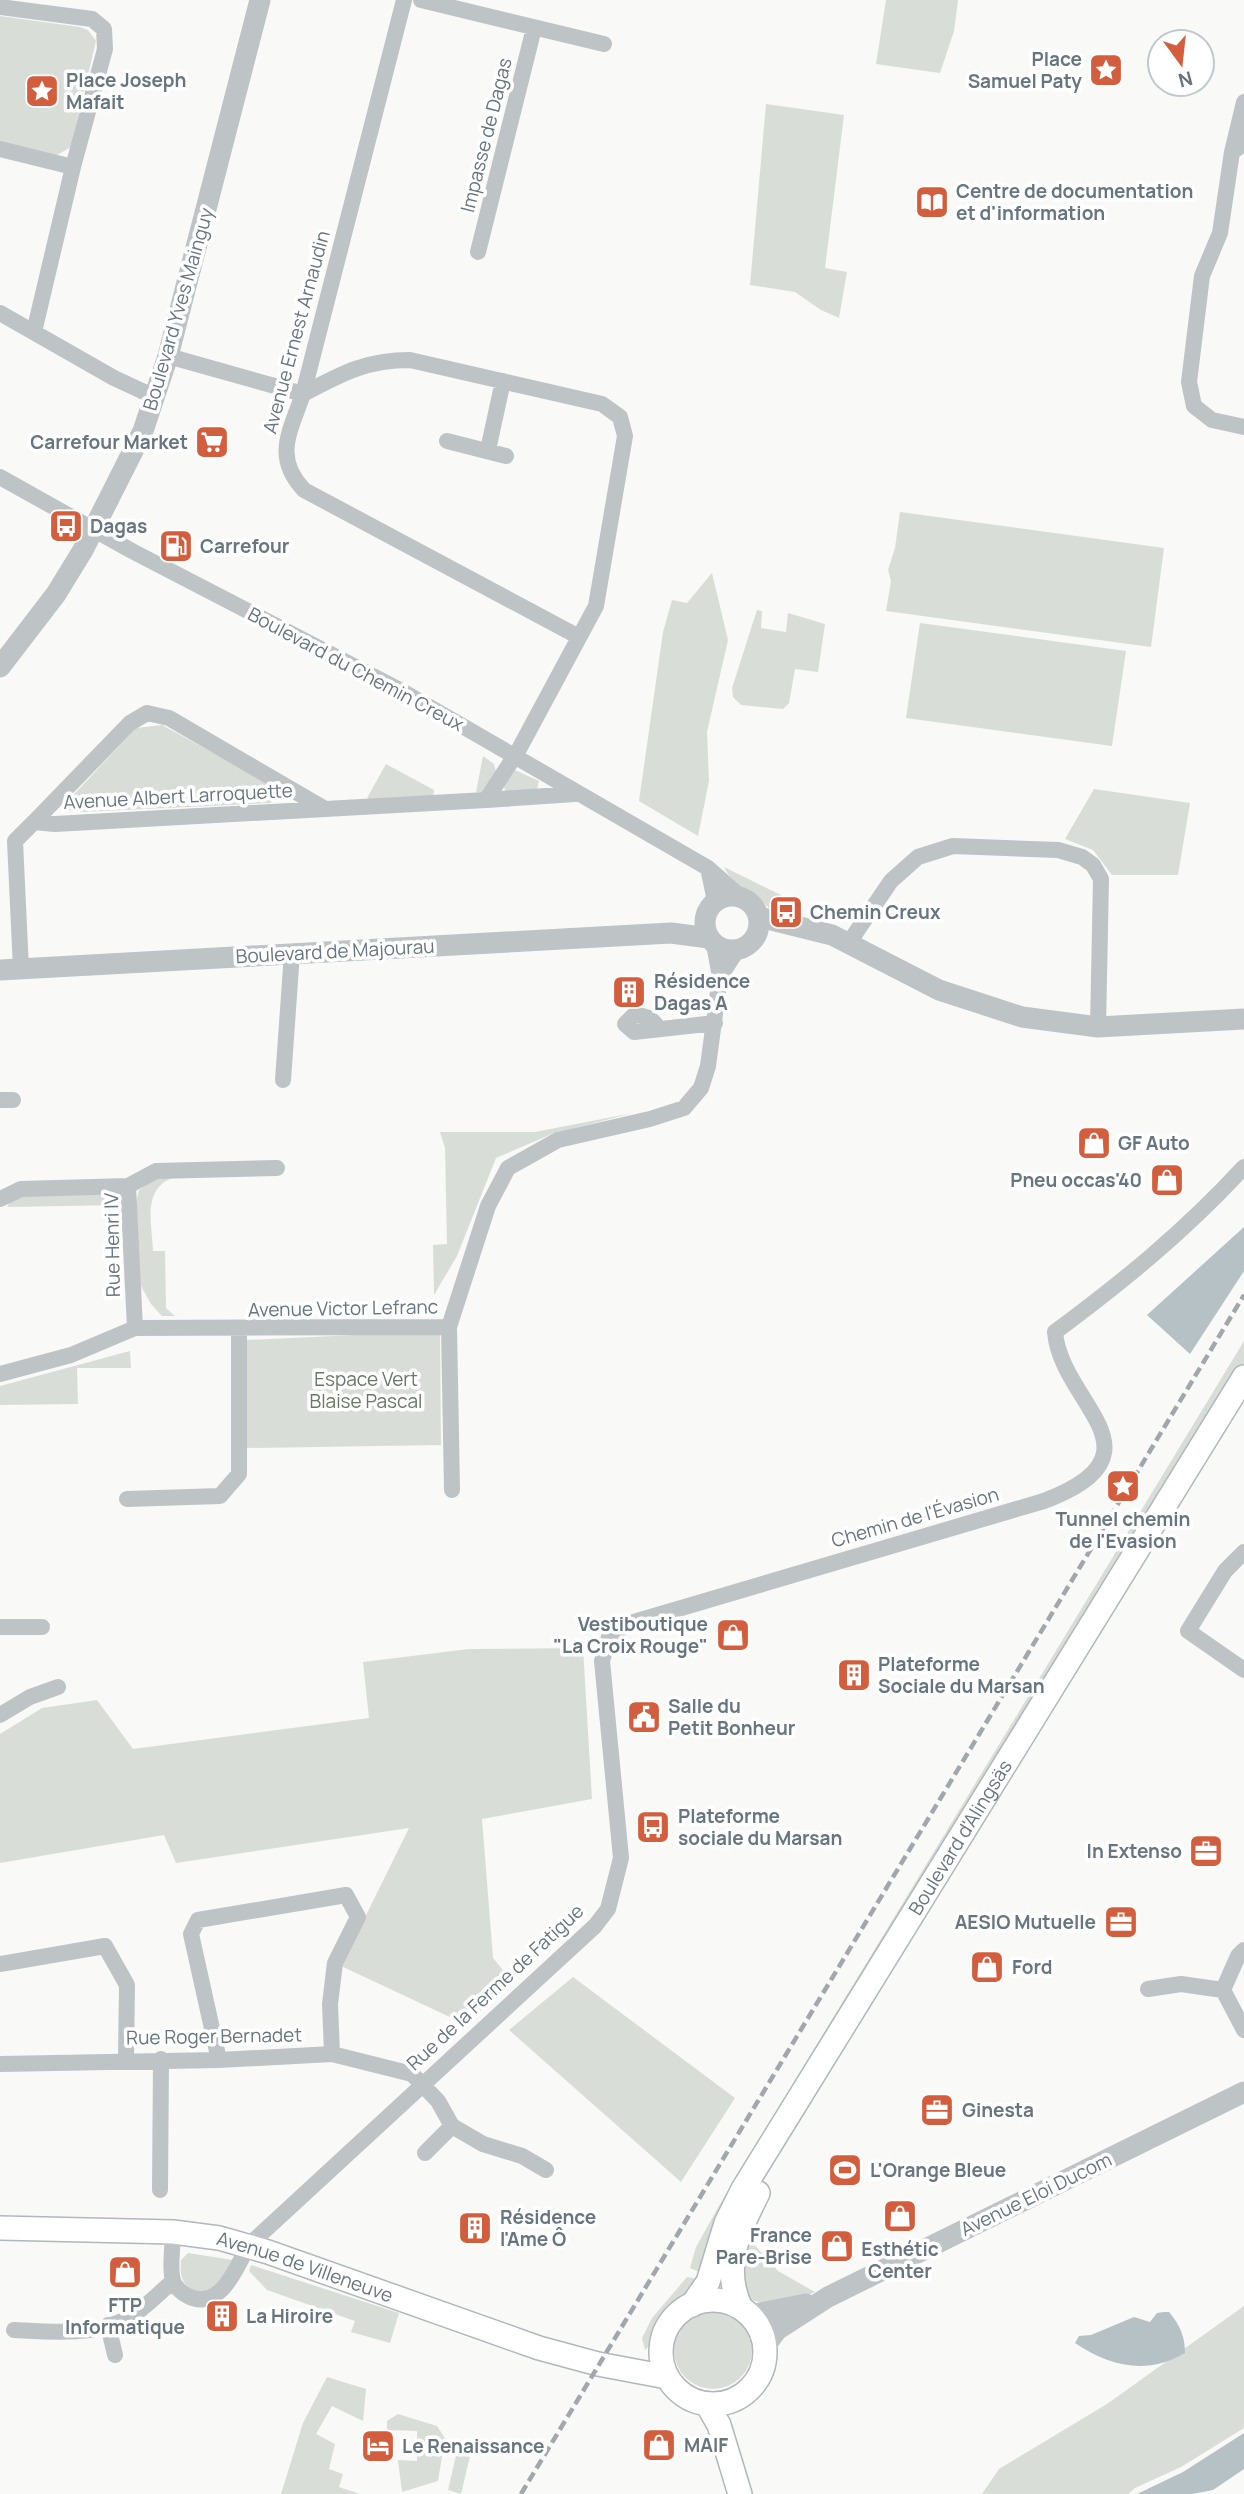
<svg xmlns="http://www.w3.org/2000/svg" width="1244" height="2494" font-family="Manrope,sans-serif">
<style>
.green{fill:#d9ddd7}
.water{fill:#b6c1c5}
.lines{fill:none;stroke-linecap:round;stroke-linejoin:round}
.secondary-casing{stroke:#b1b7bb;stroke-width:26}
.minor{stroke:#bec3c6;stroke-width:16}
.tertiary{stroke:#bec3c6;stroke-width:21}
.secondary{stroke:#fff;stroke-width:23}
.rail{stroke:#a1a7ac;stroke-width:4.5;stroke-dasharray:10 5;stroke-linecap:butt}
.labels{text-anchor:middle;dominant-baseline:central;stroke-width:7;stroke-linejoin:round;paint-order:stroke}
.poi-label{font-size:19px;font-weight:bold;fill:#66757f;stroke:#fff;text-anchor:start}
.street-label{font-size:19px;fill:#66757f;stroke:#fff}
.park-label{font-size:19px;fill:#687865;stroke:#fff}
</style>
<rect width="100%" height="100%" fill="#f9f9f7"/>
<path class="green" d="M886 0H958L954 31 940 73 876 64Z
M0 16 80 27 88 30 96 41 71 147 57 155 0 142Z
M766 104 844 115 825 268 847 272 839 318 821 310 795 292 750 285Z
M900 512 1164 548 1151 647 886 611 891 581 888 570 895 548Z
M712 573 728 640 707 732 709 781 698 836 639 801 663 632 672 600 687 603Z
M757 610 762 611 761 628 786 632 788 613 825 624 818 672 795 669 789 703 783 709 741 705 733 697 732 688Z
M920 623 1126 651 1112 746 906 718Z
M162 725 274 786 271 803 81 812 71 811 64 805 136 728Z
M483 756 494 764 496 772 483 793 476 792Z
M386 764 434 790 433 799 373 802 367 798Z
M515 770 539 781 537 789 506 792 504 787Z
M1094 789 1190 803 1178 875H1112L1093 850 1065 839Z
M724 867 793 901 794 904 769 908C753 893 734 887 724 867Z
M633 1113 552 1134 496 1158 457 1256 434 1295 433 1245 447 1244 445 1148 440 1132H535Z
M155 1178H172C142 1190 152 1224 153 1251H165L166 1308 175 1316H162L151 1304 137 1279 135 1207 139 1190Z
M111 1191 118 1196 120 1205 7 1207 12 1199 30 1193Z
M440 1331 441 1445 247 1448 246 1340Z
M1244 1341V1366L1136 1542 1128 1543 1116 1563 704 2274 690 2268 696 2247 720 2204Z
M130 1351 131 1368H77L78 1404 0 1405V1386Z
M583 1648 592 1799 482 1819 493 1958 507 1975 469 2026 341 1966 409 1828 176 1863 164 1835 0 1863V1734L42 1708 97 1700 133 1749 369 1718 363 1662 469 1649Z
M573 1977 735 2098 681 2182 509 2030Z
M748 2238 778 2271 815 2292C796 2301 758 2311 742 2293V2255Z
M188 2253 233 2260 219 2289 195 2293C181 2282 180 2277 181 2260Z
M251 2265 399 2313 390 2343 351 2332 355 2321 267 2290 249 2271Z
M687 2277 703 2280 688 2300 674 2308 655 2340 645 2350 642 2338 652 2318Z
M1244 2306V2428L1181 2467 1135 2488 1128 2494H982L999 2469 1107 2404Z
M674 2350a39 39 0 1 1 78 0a39 39 0 1 1-78 0Z
M327 2377 366 2389 363 2421 332 2406 316 2434 335 2444 329 2469 343 2474 339 2487 360 2494H281L303 2423Z
M398 2414 437 2426 445 2438 438 2481 402 2492 398 2460 417 2461V2431L387 2430V2421Z
M458 2447 471 2452 461 2494 448 2490Z"/>
<path class="water" d="M1244 1227V1271L1190 1354 1147 1315Z
M1164 2312H1169C1181 2326 1185 2338 1185 2353 1148 2375 1110 2367 1075 2343L1079 2336 1091 2335 1134 2317 1150 2322 1157 2313Z
M1244 2433V2469L1213 2490 1192 2494H1137L1183 2472Z"/>
<g class="lines">
<g class="secondary-casing">
<g id="secondary">
<path id="s1" d="M0 2228 173 2232 219 2238 268 2252 539 2348 598 2364 667 2377"/>
<circle cx="713" cy="2352" r="52"/>
<path id="s2" d="M692 2305 708 2282 726 2223 743 2189 1244 1377"/>
<path d="M741 2308C721 2267 739 2231 758 2193"/>
<path d="M707 2404 719 2425 740 2494"/>
</g>
</g>
<path class="minor" d="M404 0 303 394C290 432 273 457 304 490L579 637
M421 0 604 44
M0 7 92 19 104 29 105 49 73 167 34 332
M1244 144 1232 152 1220 233 1202 276 1189 382 1194 406 1212 420 1244 427
M0 149 73 167
M1232 152 1244 102
M478 252 534 28
M0 313 114 378 155 397
M447 441 506 456
M488 450 503 381
M0 477 132 551 400 690 708 868 741 897
M486 800 575 794
M34 822 130 723 147 713 169 718 325 809
M708 868 715 901
M848 944 891 881 918 857 953 846 1058 850 1082 857 1093 865 1101 879 1098 1027
M21 969 15 841 34 822 55 824 486 800 518 751 596 606 625 436 620 417 602 404 410 360C365 360 341 374 303 394L168 356
M720 977 738 949
M659 1029C652 1018 648 1016 634 1015L625 1024 634 1032 715 1023
M283 1080 292 953
M0 1100H13
M0 1199 21 1189 128 1186
M449 1327 452 1490
M135 1328 128 1186 156 1171 277 1168
M0 1374 71 1355 135 1328 449 1327 488 1206 508 1168 558 1140 650 1119 684 1108 701 1088 708 1066 720 977 714 944
M127 1499 220 1496 239 1474V1330
M1244 1552 1225 1571 1188 1631 1244 1670
M0 1627H42
M0 1715 30 1697 58 1687
M1244 1950 1238 1956 1223 1990 1244 2030
M0 1964 105 1946 127 1985 126 2059
M1148 1989 1181 1984 1223 1990
M219 2060 191 1934 198 1920 346 1895 358 1917 335 1963 330 2004 332 2054
M0 2064 219 2060 332 2054 412 2074 438 2101 452 2126 483 2144 522 2156 546 2170
M425 2153 452 2126
M160 2190 161 2059
M173 2232C173 2247 169 2267 173 2281 175 2287 183 2294 188 2296 220 2312 237 2267 248 2246L595 1926 608 1909 621 1858 602 1661 609 1637 627 1624 1044 1501C1170 1453 1061 1404 1055 1332 1125 1280 1185 1231 1244 1167
M108 2325 115 2355
M14 2330C52 2332 92 2336 127 2319 143 2310 159 2293 173 2281"/>
<path class="tertiary" d="M0 667 56 594 83 550 143 431 168 356 260 0
M705 923a27 27 0 1 1 54 0a27 27 0 1 1-54 0Z
M759 917 832 935 939 990 1022 1017 1098 1027 1244 1019
M0 970 671 933 709 938
M750 2315 806 2304
M765 2346 777 2330 828 2297 1244 2092"/>
<use href="#secondary" class="secondary"/>
<path class="rail" d="M521 2494 1244 1295"/>
</g>
<defs>
<g id="sight-square" transform="scale(1.75)"><rect x="-9" y="-9" width="18" height="18" rx="4" fill="#d35e3d" stroke="#fff"/><path d="M0-6L1.8-2.2L6-1.7L2.9 1.2L3.7 5.4L0 3.3L-3.7 5.4L-2.9 1.2L-6-1.7L-1.8-2.2Z" fill="#fff"/></g>
<g id="library-square" transform="scale(1.75)"><rect x="-9" y="-9" width="18" height="18" rx="4" fill="#d35e3d" stroke="#fff"/><path d="M-6-4Q-3-5.5-.7-3.5V5Q-3 3-6 4ZM6-4Q3-5.5 .7-3.5V5Q3 3 6 4Z" fill="#fff"/></g>
<g id="supermarket-square" transform="scale(1.75)"><rect x="-9" y="-9" width="18" height="18" rx="4" fill="#d35e3d" stroke="#fff"/><path d="M-6-5.5h2.5l.6 2H6L4.5 2H-2.5L-4.4-4H-6ZM-1.5 3.2a1.3 1.3 0 1 0 .1 0ZM3 3.2a1.3 1.3 0 1 0 .1 0Z" fill="#fff"/></g>
<g id="bus-square" transform="scale(1.75)"><rect x="-9" y="-9" width="18" height="18" rx="4" fill="#d35e3d" stroke="#fff"/><path d="M-5-6H5V4H4V6H2V4H-2V6H-4V4H-5ZM-3.5-4V0h7V-4ZM-3.5 1.2v1.5H-2V1.2ZM2 1.2v1.5H3.5V1.2Z" fill="#fff"/></g>
<g id="fuel-square" transform="scale(1.75)"><rect x="-9" y="-9" width="18" height="18" rx="4" fill="#d35e3d" stroke="#fff"/><path d="M-5.5-6h7V0h2V4h1.3V-2.5L3-4.5l.8-.8L6-3V5H2.5V1h-1V6h-7ZM-4.2-4.7v3.2H.2V-4.7Z" fill="#fff"/></g>
<g id="building-square" transform="scale(1.75)"><rect x="-9" y="-9" width="18" height="18" rx="4" fill="#d35e3d" stroke="#fff"/><path d="M-4-6H4V6H1V3H-1V6H-4ZM-2.5-4.3h1.7v1.8h-1.7ZM.8-4.3h1.7v1.8H.8ZM-2.5-1h1.7V.8h-1.7ZM.8-1h1.7V.8H.8Z" fill="#fff"/></g>
<g id="shop-square" transform="scale(1.75)"><rect x="-9" y="-9" width="18" height="18" rx="4" fill="#d35e3d" stroke="#fff"/><path d="M-5-2.5h2.3a2.7 3.5 0 0 1 5.4 0H5L5.5 6h-11ZM-1.5-2.5h3a1.5 2.3 0 0 0-3 0Z" fill="#fff"/></g>
<g id="civic-square" transform="scale(1.75)"><rect x="-9" y="-9" width="18" height="18" rx="4" fill="#d35e3d" stroke="#fff"/><path d="M-.6-6.5H3V-4.5H.6V-3L4-1V1h2V6H-6V1h2V-1L-.6-3ZM-1.2 2.5V6h2.4V2.5Z" fill="#fff"/></g>
<g id="office-square" transform="scale(1.75)"><rect x="-9" y="-9" width="18" height="18" rx="4" fill="#d35e3d" stroke="#fff"/><path d="M-6-3h4V-5.5h4V-3h4V5H-6ZM-1-4.5V-3h2v-1.5ZM-6 0V1H6V0Z" fill="#fff"/></g>
<g id="stadium-square" transform="scale(1.75)"><rect x="-9" y="-9" width="18" height="18" rx="4" fill="#d35e3d" stroke="#fff"/><path d="M0-5a6.5 5 0 1 0 0 10a6.5 5 0 1 0 0-10ZM-3.5-1.8h7v3.6h-7Z" fill="#fff"/></g>
<g id="hotel-square" transform="scale(1.75)"><rect x="-9" y="-9" width="18" height="18" rx="4" fill="#d35e3d" stroke="#fff"/><path d="M-6-4.5h1.5V1H6V5H4.5V3h-9V5H-6ZM-4 0a1.8 1.8 0 1 1 3.6 0ZM.5 0V-2.5h3Q6-2.5 6 0Z" fill="#fff"/></g>
</defs>
<g fill-rule="evenodd">
<use href="#sight-square" x="1106" y="70"/>
<use href="#sight-square" x="42" y="91"/>
<use href="#library-square" x="932" y="202"/>
<use href="#supermarket-square" x="212" y="442"/>
<use href="#bus-square" x="66" y="526"/>
<use href="#fuel-square" x="176" y="546"/>
<use href="#bus-square" x="786" y="912"/>
<use href="#building-square" x="629" y="992"/>
<use href="#shop-square" x="1094" y="1143"/>
<use href="#shop-square" x="1167" y="1180"/>
<use href="#sight-square" x="1123" y="1486"/>
<use href="#shop-square" x="733" y="1635"/>
<use href="#building-square" x="854" y="1675"/>
<use href="#civic-square" x="644" y="1717"/>
<use href="#bus-square" x="653" y="1827"/>
<use href="#office-square" x="1206" y="1851"/>
<use href="#office-square" x="1121" y="1922"/>
<use href="#shop-square" x="987" y="1967"/>
<use href="#office-square" x="937" y="2110"/>
<use href="#stadium-square" x="845" y="2170"/>
<use href="#shop-square" x="900" y="2216"/>
<use href="#building-square" x="475" y="2228"/>
<use href="#shop-square" x="837" y="2246"/>
<use href="#shop-square" x="125" y="2272"/>
<use href="#building-square" x="222" y="2316"/>
<use href="#shop-square" x="659" y="2445"/>
<use href="#hotel-square" x="378" y="2446"/>
</g>
<g class="labels">
<g class="poi-label">
<text x="1082" y="59" text-anchor="end">Place<tspan x="1082" dy="22">Samuel Paty</tspan></text>
<text x="66" y="80">Place Joseph<tspan x="66" dy="22">Mafait</tspan></text>
<text x="956" y="191">Centre de documentation<tspan x="956" dy="22">et d'information</tspan></text>
<text x="188" y="442" text-anchor="end">Carrefour Market</text>
<text x="90" y="526">Dagas</text>
<text x="200" y="546">Carrefour</text>
<text x="810" y="912">Chemin Creux</text>
<text x="654" y="981">Résidence<tspan x="654" dy="22">Dagas A</tspan></text>
<text x="1118" y="1143">GF Auto</text>
<text x="1142" y="1180" text-anchor="end">Pneu occas'40</text>
<text x="1123" y="1519" text-anchor="middle">Tunnel chemin<tspan x="1123" dy="22">de l'Evasion</tspan></text>
<text x="708" y="1624" text-anchor="end">Vestiboutique<tspan x="708" dy="22">"La Croix Rouge"</tspan></text>
<text x="878" y="1664">Plateforme<tspan x="878" dy="22">Sociale du Marsan</tspan></text>
<text x="668" y="1706">Salle du<tspan x="668" dy="22">Petit Bonheur</tspan></text>
<text x="678" y="1816">Plateforme<tspan x="678" dy="22">sociale du Marsan</tspan></text>
<text x="1182" y="1851" text-anchor="end">In Extenso</text>
<text x="1096" y="1922" text-anchor="end">AESIO Mutuelle</text>
<text x="1012" y="1967">Ford</text>
<text x="962" y="2110">Ginesta</text>
<text x="870" y="2170">L'Orange Bleue</text>
<text x="500" y="2217">Résidence<tspan x="500" dy="22">l'Ame Ô</tspan></text>
<text x="812" y="2235" text-anchor="end">France<tspan x="812" dy="22">Pare-Brise</tspan></text>
<text x="900" y="2249" text-anchor="middle">Esthétic<tspan x="900" dy="22">Center</tspan></text>
<text x="125" y="2305" text-anchor="middle">FTP<tspan x="125" dy="22">Informatique</tspan></text>
<text x="246" y="2316">La Hiroire</text>
<text x="684" y="2445">MAIF</text>
<text x="402" y="2446">Le Renaissance</text>
</g>
<g class="street-label">
<text transform="translate(486 135) rotate(-76)">Impasse de Dagas</text>
<text transform="translate(178 309) rotate(-74)">Boulevard Yves Mainguy</text>
<text transform="translate(296 332) rotate(-75)">Avenue Ernest Arnaudin</text>
<text transform="translate(356 669) rotate(28)">Boulevard du Chemin Creux</text>
<text transform="translate(178 796) rotate(-3)">Avenue Albert Larroquette</text>
<text transform="translate(335 951) rotate(-3)">Boulevard de Majourau</text>
<text transform="translate(112 1245) rotate(-91)">Rue Henri IV</text>
<text transform="translate(343 1308) rotate(-1)">Avenue Victor Lefranc</text>
<text transform="translate(915 1517) rotate(-16)">Chemin de l'Évasion</text>
<text stroke="none"><textPath href="#s2" startOffset="541">Boulevard d'Alingsäs</textPath></text>
<text transform="translate(495 1987) rotate(-43)">Rue de la Ferme de Fatigue</text>
<text transform="translate(214 2036) rotate(-1)">Rue Roger Bernadet</text>
<text transform="translate(1036 2194) rotate(-26)">Avenue Eloi Ducom</text>
<text stroke="none"><textPath href="#s1" startOffset="310">Avenue de Villeneuve</textPath></text>
</g>
<g class="park-label">
<text x="366" y="1379">Espace Vert<tspan x="366" dy="22">Blaise Pascal</tspan></text>
</g>
</g>
<g transform="translate(1181 63) rotate(165)"><circle r="33" fill="#ffffff" stroke="#c2c8cc" stroke-width="2"/>
<path d="M0-5L12 26L0 18L-12 26Z" fill="#d35e3d"/>
<text y="-10" font-size="19" font-weight="bold" text-anchor="middle" fill="#66757f">N</text>
</g>
</svg>
